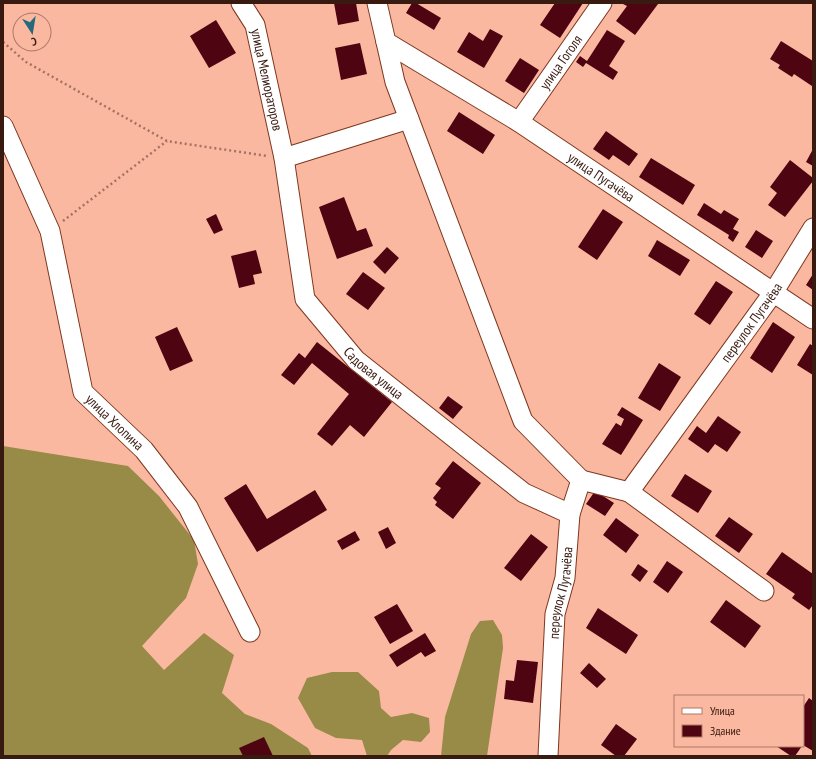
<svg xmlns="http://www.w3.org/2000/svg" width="816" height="759" font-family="'PT Sans Narrow',sans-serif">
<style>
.forest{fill:#978b47}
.building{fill:#4f0411}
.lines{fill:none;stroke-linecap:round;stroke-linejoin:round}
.minor-casing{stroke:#7d371e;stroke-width:21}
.path{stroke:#a57261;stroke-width:2.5;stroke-dasharray:2 3;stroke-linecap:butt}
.minor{stroke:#fff;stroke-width:19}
.labels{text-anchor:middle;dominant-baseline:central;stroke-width:4;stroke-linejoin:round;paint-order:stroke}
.street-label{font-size:14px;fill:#391a10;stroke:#fab8a1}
</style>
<rect width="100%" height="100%" fill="#fab8a1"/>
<path class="forest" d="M3 446 128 466 159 496 194 540 198 564 186 598 142 646 164 670 204 633 234 655 222 693 245 714 271 724 308 748 312 756H3Z
M493 620 502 635 503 648 487 756H441L445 717 471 634 480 621Z
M332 672H358L379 691 381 708 391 717 412 713 429 718 430 732 421 742 403 740 391 750 387 756H367L362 740 336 738 315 728 298 698 307 678Z"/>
<path class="building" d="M334 3H356L359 21 338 25Z
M412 3H416L441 18 434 30 406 13Z
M555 3H583L560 38 540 25Z
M624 3 658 4 635 35 616 21 627 6 623 4Z
M216 20 236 53 209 68 190 36Z
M490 29 503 36 484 68 457 52 469 32 483 41Z
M607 30 625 41 609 66 618 72 613 80 586 63 583 67 576 62 580 56 587 61Z
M781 41 813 61V84L812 86 794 74 792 77 778 68 780 65 770 59Z
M360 43 367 74 341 80 335 48Z
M520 58 539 70 524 93 505 81Z
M459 112 495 135 483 154 447 131Z
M606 131 638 154 629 166 613 155 609 160 593 149Z
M813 149V166L806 162Z
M651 158 695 185 683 205 639 177Z
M790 160 813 178V181L785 217 768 205 777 193 770 187Z
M344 197 357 231 366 228 373 246 337 259 319 207Z
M704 203 721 214 724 210 739 219 733 229 739 232 733 242 728 238 729 235 697 215Z
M603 209 623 222 597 260 578 247Z
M216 214 223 230 214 234 206 219Z
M756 230 773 241 762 258 745 247Z
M657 240 690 260 680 276 648 256Z
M387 247 399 258 385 274 373 262Z
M256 250 262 273 253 275 255 284 239 288 231 256Z
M363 272 385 288 368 310 346 294Z
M813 274V290L806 285Z
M716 281 733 292 710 325 694 314Z
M773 322 795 337 772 373 750 358Z
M177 327 193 361 170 371 155 337Z
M317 342 392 402 364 437 350 425 332 446 317 434 349 394 312 363 294 385 281 375 299 353 305 358Z
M810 344 813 346V375L797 365Z
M659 363 681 377 660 411 638 398Z
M448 396 463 407 453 419 439 408Z
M622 407 643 420 621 455 602 444 616 423 621 426 624 419 617 415Z
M718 416 741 432 727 452 715 444 708 453 688 439 697 426 706 433Z
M453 461 481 483 453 519 435 505 437 502 433 498 441 488 435 484Z
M685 474 712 491 698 513 671 496Z
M246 484 267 519 315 490 327 510 257 552 224 498Z
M595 491 614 503 605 516 586 504Z
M729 517 753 534 739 553 715 536Z
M616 518 639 535 626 553 603 535Z
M388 527 396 543 386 549 378 532Z
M355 531 360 540 342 550 337 541Z
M531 534 548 547 521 581 504 568Z
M782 552 813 574V605L809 610 792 598 795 594 766 574Z
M667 561 683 572 668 593 653 582Z
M638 564 648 571 640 582 631 575Z
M726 600 761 626 745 648 710 622Z
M397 604 413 631 390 644 374 617Z
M598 608 638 635 626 654 586 628Z
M425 633 436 651 425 657 421 652 397 667 389 655Z
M517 660 538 662 533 703 504 699 506 680 514 681Z
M589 663 606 679 597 688 580 673Z
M809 698 813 701V751L803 745V707Z
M616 724 637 739 624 756H616L601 745Z
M264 737 273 756H243L239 748Z
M776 746H802L795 756H791Z"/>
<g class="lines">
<g class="minor-casing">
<g id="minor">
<path id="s1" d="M241 3 255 25 284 158 305 299 356 360 524 493 570 514"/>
<path id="s2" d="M377 3 386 42 519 122 813 319"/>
<path d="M386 42 395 82 523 421 581 480"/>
<path id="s3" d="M519 122 602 3"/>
<path id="s4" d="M3 126 50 231 83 392 144 450 188 507 250 632"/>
<path d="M284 158 409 119"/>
<path d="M629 492 764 591"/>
<path id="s5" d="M548 756 555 614 565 578 570 514 581 480 629 492 773 293 813 228"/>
</g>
</g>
<path class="path" d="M3 42 26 62 167 141 267 156
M63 221 167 141"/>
<use href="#minor" class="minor"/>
</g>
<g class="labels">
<g class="street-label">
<text stroke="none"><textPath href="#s3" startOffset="73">улица Гоголя</textPath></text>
<text stroke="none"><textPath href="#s1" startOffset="82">улица Мелиораторов</textPath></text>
<text stroke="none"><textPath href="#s2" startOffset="294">улица Пугачёва</textPath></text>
<text stroke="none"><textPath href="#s5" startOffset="538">переулок Пугачёва</textPath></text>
<text stroke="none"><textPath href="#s1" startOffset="406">Садовая улица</textPath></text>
<text stroke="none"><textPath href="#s4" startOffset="323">улица Хлопина</textPath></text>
<text stroke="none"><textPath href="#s5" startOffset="164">переулок Пугачёва</textPath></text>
</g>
</g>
<rect width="816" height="759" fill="none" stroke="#391a10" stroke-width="8"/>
<rect x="674" y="695" width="130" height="52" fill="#fab8a1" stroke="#ad7967"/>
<rect x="682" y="708" width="20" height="6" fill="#ffffff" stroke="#ad7967"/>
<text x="710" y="715" font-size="12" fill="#391a10">Улица</text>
<rect x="682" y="725" width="20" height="12" fill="#4f0411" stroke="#ad7967"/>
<text x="710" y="735" font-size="12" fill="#391a10">Здание</text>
<g transform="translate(32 32) rotate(168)"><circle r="19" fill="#fab8a1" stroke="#ad7967"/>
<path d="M0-3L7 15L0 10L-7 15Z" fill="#27697c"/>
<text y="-6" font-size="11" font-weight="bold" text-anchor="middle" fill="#391a10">С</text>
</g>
</svg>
